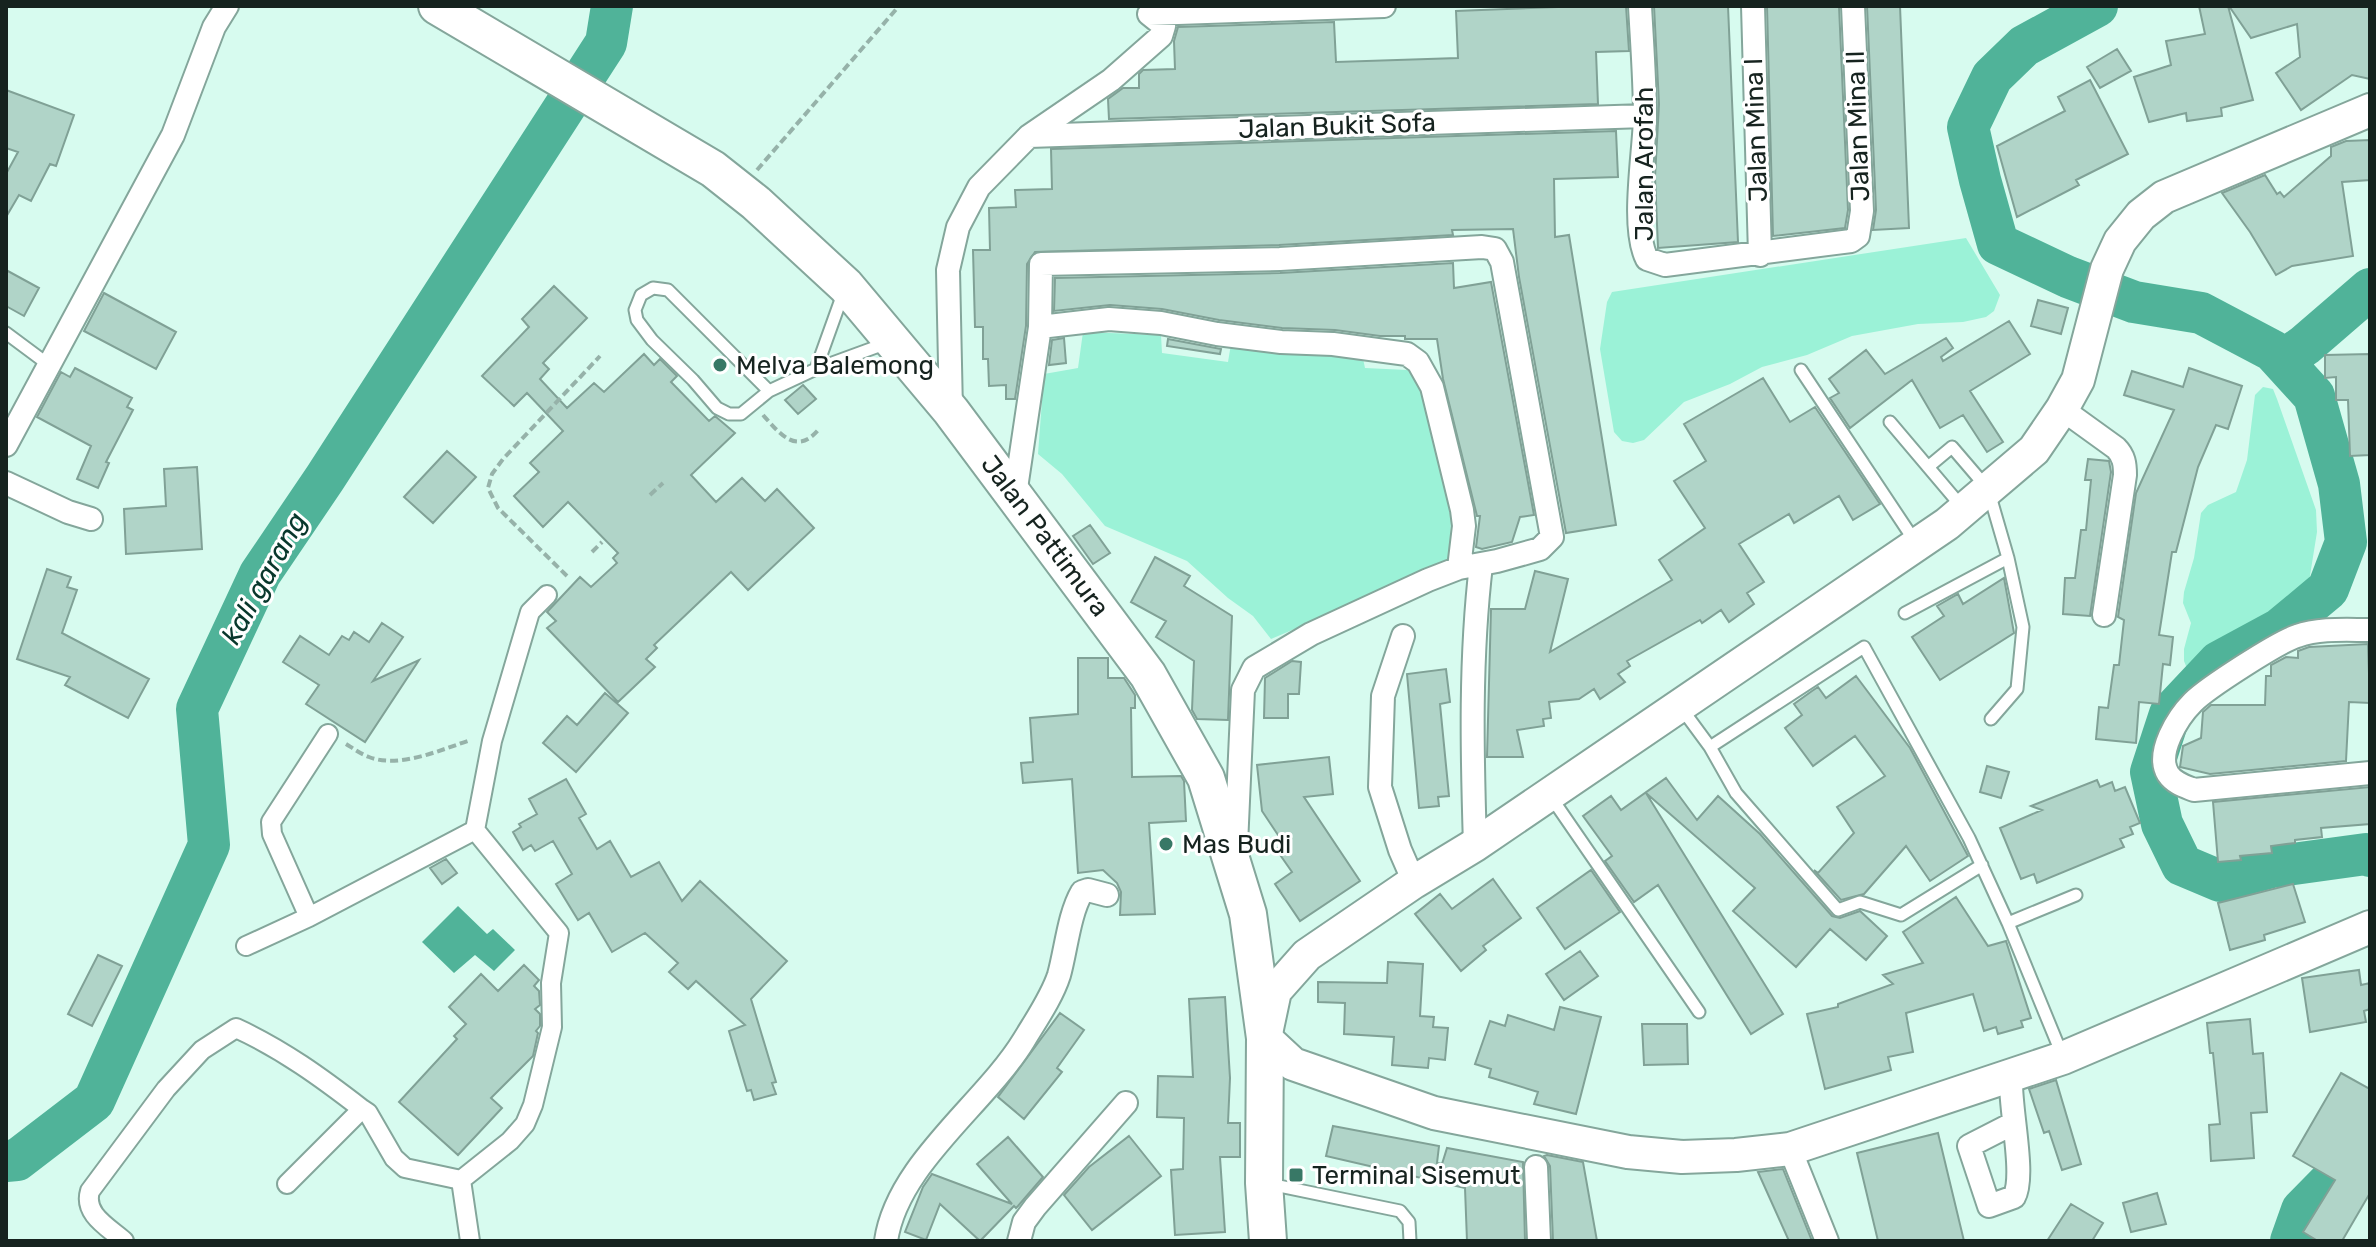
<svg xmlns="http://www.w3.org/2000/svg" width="2376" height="1247" font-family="Rubik,sans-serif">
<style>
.green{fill:#9bf2d7}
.water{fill:#50b399}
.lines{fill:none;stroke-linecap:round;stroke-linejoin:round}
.river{stroke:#50b399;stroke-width:42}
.building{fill:#b0d4c8;stroke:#80a196;stroke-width:2}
.service-casing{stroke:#84a69b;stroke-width:15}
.pedestrian-casing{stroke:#84a69b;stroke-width:22}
.minor-casing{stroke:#84a69b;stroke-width:26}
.secondary-casing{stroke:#84a69b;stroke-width:36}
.primary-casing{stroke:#84a69b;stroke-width:40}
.path{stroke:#96b2a9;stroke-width:4;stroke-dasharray:8 4;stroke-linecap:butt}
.service{stroke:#fff;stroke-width:11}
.pedestrian{stroke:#fff;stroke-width:18}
.minor{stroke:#fff;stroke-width:22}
.secondary{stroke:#fff;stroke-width:32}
.primary{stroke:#fff;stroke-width:36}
.poi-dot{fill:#387866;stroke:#fff;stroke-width:3}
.labels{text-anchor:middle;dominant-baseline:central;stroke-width:6;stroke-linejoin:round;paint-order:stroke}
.street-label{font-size:26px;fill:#16231f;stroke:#fff}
.poi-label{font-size:26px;fill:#16231f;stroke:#fff;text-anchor:start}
.water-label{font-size:28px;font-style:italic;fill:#08372c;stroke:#fff}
</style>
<rect width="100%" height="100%" fill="#d7fbef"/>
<path class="green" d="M1966 238 2000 295 1994 311 1986 317 1963 322 1918 324 1852 336 1807 355 1762 367 1730 384 1684 402 1644 440 1633 443 1622 441 1614 432 1600 349 1607 302 1612 292Z
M1083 332 1161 335 1162 353 1228 362 1231 344 1362 354 1365 368 1407 370 1413 372 1429 387 1438 458 1451 516 1450 556 1436 569 1271 639 1253 616 1228 598 1187 561 1105 526 1062 474 1038 454 1044 374 1078 368Z
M2263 387 2273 389 2277 399 2316 510 2317 532 2308 588 2246 639 2188 671 2184 661V649L2191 623 2183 603 2184 592 2194 558 2201 513 2208 505 2236 492 2247 460 2255 395Z"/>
<path class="water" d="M458 906 487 934 493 929 515 950 494 971 475 955 454 973 422 942Z"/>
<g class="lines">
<path class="river" d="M2097 6 2024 46 1992 77 1968 127 1980 180 1998 244 2068 277 2134 302 2201 313 2273 351 2314 396 2339 484 2346 542 2328 589 2280 629 2219 662 2170 714 2151 772 2162 824 2182 865 2220 881 2272 867 2366 854 2370 856
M2282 361 2305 345 2370 289
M6 1161 17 1160 94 1101 209 845 197 709 260 574 325 478 606 43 612 6
M2291 1241 2302 1210 2362 1149 2370 1133"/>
</g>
<path class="building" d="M1585 6H1626L1629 51 1596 52 1598 104 1109 119 1108 99 1123 88H1139V74L1143 70 1175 69 1174 41 1178 27 1334 22 1336 62 1458 58 1456 11Z
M1654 6H1728L1738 242 1658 248 1655 177 1659 104Z
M1767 6H1839L1848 210 1845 228 1773 236Z
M1867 6H1900L1909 228 1873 230 1876 210Z
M2199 6H2228L2253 100 2221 108 2222 116 2187 121 2186 113 2149 122 2134 77 2171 65 2166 41 2205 34Z
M2229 6H2370V79L2352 75 2301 110 2276 73 2300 57 2297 24 2251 38Z
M2117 49 2131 71 2100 88 2087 67Z
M2090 80 2128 154 2076 180 2079 185 2017 217 1997 146 2065 111 2058 97Z
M6 90 74 115 56 166 50 164 31 201 19 195 6 217V174L18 152 6 148Z
M1616 131 1618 177 1554 179 1555 237 1569 235 1616 525 1566 533 1519 277 1513 229 1452 230 1453 235 1279 245 1035 252 1027 264 1026 326 1015 399H1006V385L989 386 988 359H983V327H975L973 250H990L989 208 1016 207 1015 190 1052 189 1051 149Z
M2370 140V180L2342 182 2353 256 2292 266 2276 275 2250 232 2222 193 2265 175 2277 194 2280 192 2284 197 2331 156V147L2346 141Z
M1453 263 1454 288 1491 282 1534 515 1520 517 1512 542 1482 549 1476 547 1480 516H1477L1443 379 1437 339H1405V336H1380L1335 330 1282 328 1219 320 1162 309 1110 305 1054 311 1055 278 1280 273Z
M6 270 39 288 24 316 6 306Z
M554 286 587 318 543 363 549 369 540 379 567 408 594 383 604 392 644 354 654 365 660 359 677 376 671 382 709 421 715 416 735 433 691 475 716 502 742 478 765 501 777 489 814 528 748 590 731 572 654 645 657 648 646 659 655 667 618 702 547 628 556 621 547 612 580 577 591 587 617 563 613 558 618 553 568 502 543 527 514 496 539 472 530 463 563 431 527 393 514 406 482 376 529 327 522 319Z
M104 293 176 332 156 369 84 331Z
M2038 300 2068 308 2061 334 2031 326Z
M2009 321 2030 354 1970 391 2003 442 1987 452 1963 415 1940 428 1912 380 1850 428 1830 398 1839 393 1829 379 1866 350 1885 374 1946 338 1953 348 1941 357 1943 361Z
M1064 338 1066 363 1049 365 1052 340Z
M1168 339 1221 349 1220 354 1167 346Z
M2370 354V455L2350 456 2348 400H2336V377L2325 378V355Z
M75 368 132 398 127 407 133 410 106 462 109 463 98 488 77 479 91 446 37 417 61 372 70 377Z
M2189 368 2242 386 2228 429 2216 425 2198 467 2176 552H2172L2159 635 2173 637 2170 665 2163 664 2159 704 2139 702 2136 743 2096 739 2099 707 2108 708 2114 665H2119L2124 620 2118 617 2136 493 2174 410 2124 395 2132 371 2183 387Z
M1763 378 1790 422 1815 407 1880 504 1853 520 1839 496 1794 523 1789 514 1739 544 1764 582 1747 593 1754 604 1729 622 1721 610 1702 623 1700 620 1627 661 1630 666 1618 674 1625 682 1600 699 1594 689 1579 699 1549 702 1551 718 1543 719 1544 726 1517 730 1523 757H1487L1491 609H1525L1535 571 1568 579 1550 652 1672 580 1659 560 1705 528 1674 481 1706 461 1684 424Z
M803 385 816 399 798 414 785 400Z
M447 451 476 477 433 523 404 497Z
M2088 459 2109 461 2111 472 2090 616 2063 614 2065 578H2075L2081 530H2086L2091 480H2085Z
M197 467 202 549 126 554 124 509 166 506 164 469Z
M1090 525 1110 553 1093 564 1073 536Z
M1155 557 1190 576 1184 586 1232 616 1228 720 1197 719 1192 710 1194 661 1156 637 1166 621 1131 602Z
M47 569 71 577 67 587 77 590 62 633 149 679 128 718 65 685 70 677 17 659Z
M2004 578 2014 633 1940 680 1912 637 1944 616 1937 606 1958 594 1963 604Z
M382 623 403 637 373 681 419 660 365 742 306 704 319 685 283 662 300 636 329 655 342 636 349 640 354 632 369 642Z
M2368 644 2370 703 2349 702 2346 761 2210 774 2180 767 2183 746 2201 738 2203 712 2211 705H2265L2266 676H2271V665L2286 657 2298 658V651L2309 647Z
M1078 658H1108V678H1124L1135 695V708H1131L1132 777 1181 776 1184 781 1186 821 1149 823 1155 914 1120 915 1121 892 1117 883 1103 870 1078 873 1072 779 1023 783 1021 763 1033 762 1030 718 1078 714Z
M1292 661 1301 662 1299 694H1288V718H1264L1265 678Z
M1446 669 1450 702 1440 704 1449 796 1438 797 1439 806 1419 808 1407 674Z
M1856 676 1910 748 1968 856 1930 881 1906 846 1864 894 1841 900 1814 870 1818 873 1854 833 1837 807 1885 776 1855 736 1813 766 1785 728 1802 715 1794 704 1812 691 1818 687 1826 698Z
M605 693 628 713 576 772 543 743 567 716 577 725Z
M1329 757 1333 794 1304 797 1360 881 1300 921 1275 884 1292 872 1276 849 1284 844 1262 811 1257 765Z
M1987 766 2009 772 2001 798 1980 792Z
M1666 778 1697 820 1718 796 1760 834 1832 916 1840 918 1860 911 1887 936 1866 960 1830 929 1796 967 1733 911 1755 888 1646 793 1783 1014 1751 1034 1658 885 1634 902 1605 861 1612 856 1583 816 1611 796 1621 810Z
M566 779 586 814 579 818 597 849 610 841 631 877 659 862 682 901 700 881 787 961 751 999 776 1082 772 1083 776 1094 754 1100 751 1090 747 1091 729 1031 745 1025 696 981 688 989 669 972 678 963 645 933 612 952 589 913 578 920 556 884 572 874 553 841 535 851 531 845 523 850 513 832 521 827 519 824 537 814 529 799Z
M2097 780 2100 787 2112 782 2115 791 2125 787 2140 823 2130 827 2133 834 2120 839 2124 847 2037 883 2034 874 2021 879 2000 828 2042 810 2031 806Z
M2370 787V824L2321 828 2322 837 2295 840V843L2271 846 2272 853 2240 856 2241 860 2218 862 2213 802Z
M446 859 457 873 442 884 430 868Z
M1591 870 1620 912 1565 949 1537 908Z
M1493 879 1521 918 1483 946 1486 950 1461 971 1415 914 1440 894 1452 909Z
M2293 884 2305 922 2264 935 2265 940 2230 950 2218 903Z
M1956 897 1988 946 2006 941 2031 1018 2021 1021 2023 1027 1998 1034 1996 1027 1984 1031 1973 994 1906 1013 1913 1052 1888 1057 1891 1070 1825 1089 1807 1014 1838 1007V1004L1893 984 1883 975 1923 963 1903 932Z
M1580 951 1598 976 1564 1000 1546 974Z
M98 955 122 966 92 1026 68 1014Z
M1388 962 1423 964 1420 1016 1434 1017 1433 1027 1448 1028 1445 1060 1429 1058 1428 1068 1392 1065 1394 1037 1344 1034 1345 1003 1318 1002V982L1387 983Z
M524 965 539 980 534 986 539 991 540 1005 535 1009 540 1014V1026L536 1031 538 1033 533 1056 491 1098 502 1108 458 1155 399 1102 457 1039 454 1036 466 1024 449 1007 481 974 498 991Z
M2359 970 2361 985 2370 983V1009L2364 1011 2366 1022 2310 1032 2302 978Z
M1225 997 1230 1078 1228 1123H1240V1157H1220L1225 1232 1175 1235 1171 1170 1183 1169 1184 1118 1157 1117 1158 1076 1193 1077 1189 999Z
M1560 1007 1601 1017 1576 1114 1534 1104 1538 1092 1489 1077 1491 1069 1475 1064 1490 1021 1505 1026 1508 1015 1554 1030Z
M1060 1013 1084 1030 1057 1068 1062 1072 1024 1119 998 1097Z
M2250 1019 2253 1054 2263 1053 2267 1112 2251 1113 2254 1158 2211 1161 2209 1125 2220 1124 2213 1053H2210L2207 1023Z
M1642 1024H1687L1688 1064 1644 1065Z
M2341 1073 2370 1089V1193L2342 1241H2318L2303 1232 2335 1180 2293 1156Z
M2056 1080 2081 1164 2062 1170 2049 1131 2044 1133 2029 1089Z
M1333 1126 1439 1146 1437 1163 1442 1164 1447 1148 1523 1162 1525 1241H1467L1465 1188 1326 1156Z
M1938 1133 1964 1241H1878L1857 1153Z
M1129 1136 1161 1176 1092 1230 1064 1195 1089 1167Z
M1008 1137 1043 1177 1018 1206 1016 1208 1014 1206 980 1241 940 1204 926 1240 905 1232 923 1187 932 1174 1012 1204 977 1164Z
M1547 1155 1583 1162 1597 1241H1553L1550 1166 1544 1156Z
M1783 1169 1812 1241H1789L1758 1172Z
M2157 1193 2166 1224 2131 1232 2123 1203Z
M2071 1204 2103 1223 2092 1241H2047Z"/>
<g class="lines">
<g class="service-casing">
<path id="service" d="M6 333 49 365
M816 369 844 291
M1801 370 1916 543
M769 391 668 290 653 288 641 295 635 310 637 320 652 340 693 380 717 408 729 414H741L769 391 816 369 887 343
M1890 422 1962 507
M1905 613 2008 558 1988 489 1952 447 1928 467
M1682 709 1710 747 1736 793 1838 910 1860 902 1901 915 1982 865
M1991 719 2017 689 2023 627 2008 558
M1710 747 1864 647 1969 838 2008 923 2063 1057
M1551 797 1699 1012
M2008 923 2076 895
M1269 1184 1400 1211 1409 1222 1410 1241"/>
</g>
<g class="pedestrian-casing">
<path id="pedestrian" d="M309 917 272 834 271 822 328 734
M246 946 309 917 475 830
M287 1184 362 1109 368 1113 394 1158 405 1168 461 1180
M124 1241C108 1227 83 1214 90 1191L166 1089 202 1050 236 1028C282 1049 322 1078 362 1109
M470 1241 461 1180 510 1141 525 1124 533 1105 552 1027 551 983 559 933 475 830 492 741 530 612 547 595"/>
</g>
<g class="minor-casing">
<path id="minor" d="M1640 6C1642 43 1645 81 1645 118 1644 155 1631 228 1647 259L1665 265 1851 241 1858 236 1862 211 1853 6
M1753 6 1760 255
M1149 14 1384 6
M1029 136 1645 116
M1040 327 1109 319 1161 323 1217 334 1281 342 1333 344 1407 354 1418 362 1432 387 1462 510 1464 526 1459 568
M2062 409 2116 448C2124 456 2125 464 2125 475L2104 615
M951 411 948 270 958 227 979 187 1029 136 1111 80 1161 36 1164 26 1149 14
M6 445 173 135 214 27 227 6
M6 483 68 512 91 519
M1015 495 1040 327 1041 264 1280 259 1482 247 1495 249 1502 262 1552 537 1540 549 1497 561 1459 568 1428 580 1311 634 1254 668 1243 690 1236 845
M2370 630C2345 630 2320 628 2297 636 2278 642 2207 688 2193 702 2178 717 2155 753 2168 774 2174 783 2184 786 2194 790L2370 773
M1403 636 1383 696 1380 787 1400 850 1414 882
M1475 845C1472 751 1470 658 1481 565
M2011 1076C2009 1106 2026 1176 2014 1197L1989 1206 1969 1146 2012 1124
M1790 1149 1827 1241
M1536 1167 1539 1241
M886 1241C897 1164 985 1104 1024 1040 1036 1020 1052 997 1059 975 1066 950 1069 914 1082 892L1088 890 1107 895
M1019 1241 1024 1222 1035 1207 1126 1103"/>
</g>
<g class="secondary-casing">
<path id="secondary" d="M2370 110 2164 197 2141 215 2120 241 2107 269 2078 380 2062 409 2034 450 1947 524 1475 845 1414 882 1307 955 1275 991 1265 1038 1293 1064 1434 1113 1628 1152 1682 1157 1736 1155 1790 1149 2063 1058 2370 927"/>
</g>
<g class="primary-casing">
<path id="primary" d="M437 6 713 169 756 203 846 286 951 411 1148 675 1206 778 1248 914 1265 1038 1264 1183 1268 1241"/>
</g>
<path class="path" d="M757 170 899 6
M763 415C780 434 797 456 819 429
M650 495 663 483
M592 552 602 542
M567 576 498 508 488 488 492 474 503 459 600 356
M346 744C354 749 361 754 369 757 400 769 442 749 471 740"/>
<use href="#service" class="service"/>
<use href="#pedestrian" class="pedestrian"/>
<use href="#minor" class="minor"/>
<use href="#secondary" class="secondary"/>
<use href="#primary" class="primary"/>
</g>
<g class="poi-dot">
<circle cx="720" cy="365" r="8"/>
<circle cx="1166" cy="844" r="8"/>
<rect x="1288" y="1167" width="16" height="16" rx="4"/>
</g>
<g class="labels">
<g class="street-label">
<text transform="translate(1337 126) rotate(-2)">Jalan Bukit Sofa</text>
<text transform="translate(1858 126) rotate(-92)">Jalan Mina II</text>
<text transform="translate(1756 130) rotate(-92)">Jalan Mina I</text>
<text transform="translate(1644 164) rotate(-90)">Jalan Arofah</text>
<text transform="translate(1045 536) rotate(53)">Jalan Pattimura</text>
</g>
<g class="poi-label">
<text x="736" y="365">Melva Balemong</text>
<text x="1182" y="844">Mas Budi</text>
<text x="1312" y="1175">Terminal Sisemut</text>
</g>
<g class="water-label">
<text transform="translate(264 578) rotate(-61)">kali garang</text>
</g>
</g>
<rect width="2376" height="1247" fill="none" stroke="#16231f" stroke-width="16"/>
</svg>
